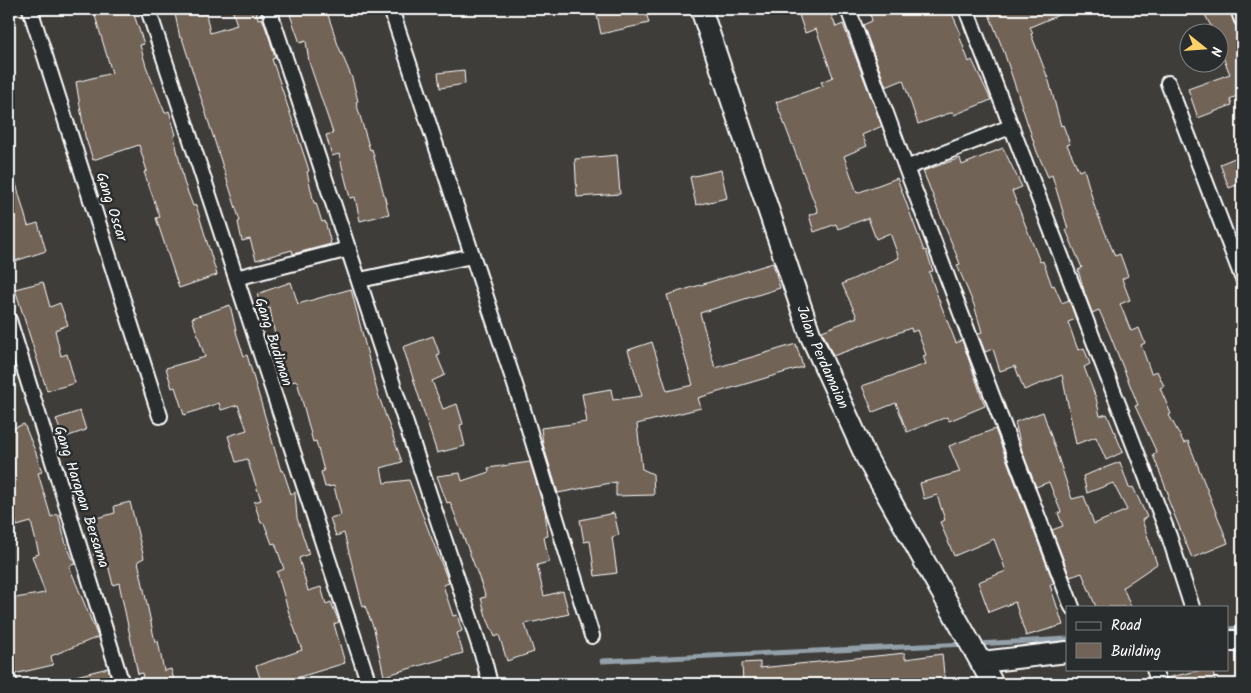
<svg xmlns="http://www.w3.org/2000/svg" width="1251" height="693" font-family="Kalam,sans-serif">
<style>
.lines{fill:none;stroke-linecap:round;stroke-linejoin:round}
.stream{stroke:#94a1aa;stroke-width:5}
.building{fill:#716357;stroke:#fff}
.street-casing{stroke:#fff;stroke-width:18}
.secondary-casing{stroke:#fff;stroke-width:24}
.street{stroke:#2a2d2e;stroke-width:14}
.secondary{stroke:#2a2d2e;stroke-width:20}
.labels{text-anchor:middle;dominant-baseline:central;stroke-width:5;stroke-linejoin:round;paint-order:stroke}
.street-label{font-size:15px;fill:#fff;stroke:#2a2d2e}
</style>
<rect width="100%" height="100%" fill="#3f3d3a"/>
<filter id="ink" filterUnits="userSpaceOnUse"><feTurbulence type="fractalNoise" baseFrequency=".02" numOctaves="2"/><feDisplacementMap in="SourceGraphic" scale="10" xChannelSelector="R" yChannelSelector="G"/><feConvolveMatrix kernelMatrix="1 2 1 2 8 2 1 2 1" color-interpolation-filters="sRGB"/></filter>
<g filter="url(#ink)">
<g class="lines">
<path class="stream" d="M1227 629 1242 628
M977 644 1067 639
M602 661 966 644"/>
</g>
<path class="building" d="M93 9H132L144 44 140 45 146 66 165 113 169 111 176 135 174 136 184 182 193 206 196 205 217 275 179 288 156 218 160 217 144 172 147 171 139 145 93 160 85 136 76 82 112 73Z
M174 9H205L210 33 237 25 232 9H256L258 19 262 18 270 40 275 58 272 59 307 164 309 171 307 172 314 203H316L322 222 325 221 331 244 293 254 292 250 256 260 250 239 242 241 238 222 240 221 182 38H180Z
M288 9H326L338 45 352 78 358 101 356 102 370 150 372 149 389 214 360 221 355 197 350 198 339 154 332 156 326 135 333 133 309 62 306 41 300 43Z
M604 9H645L649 23 601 34 596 11Z
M797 9H829L836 27 843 24 882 126 862 135 867 146 844 156 857 193 897 178 924 251 926 250 933 271 929 272 939 300 956 343 962 340 985 406 949 421 947 417 907 432 896 403 873 412 862 386 926 364 923 356 926 355 917 330 912 332 911 328 833 356 822 331 857 317 842 284 899 258 890 233 876 239 868 218 838 229 836 224 814 232 809 215 818 212 776 102 823 86 821 82 833 77 816 29 805 33Z
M882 9H950L961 34 959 35 969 62 972 60 991 100 954 115 953 112 918 124 903 80 886 87 863 25 872 21 870 13Z
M987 9H1073L1030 27 1033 33 1031 34 1049 81 1061 126 1063 125 1070 144 1067 145 1079 171 1084 169 1095 208 1115 256 1120 254 1128 276 1122 279 1130 300 1120 304 1131 331 1139 328 1145 343 1141 345 1151 373 1157 371 1164 386 1160 388 1171 414 1169 415 1184 443 1188 441 1228 543 1192 558 1167 497 1169 496 1153 455 1157 453 1135 406 1138 405 1110 335 1099 310 1092 313 1085 294 1078 270 1082 268 1066 230 1068 229 1052 175 1048 177 1037 152 1004 52Z
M1202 9H1229L1234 23 1242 33V103L1239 95 1230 99 1232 105 1198 118 1188 89 1230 74 1219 48 1218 32H1214Z
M464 70 465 84 440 88 438 73Z
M1003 148 1022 187 1012 191 1040 262 1043 261 1052 286 1054 285 1062 303 1069 300 1076 319 1068 322 1078 350 1084 348 1090 364 1084 367 1096 398 1100 416 1107 414 1123 452 1106 460 1096 437 1076 444 1062 375 1024 390 1015 366 1000 371 993 349 985 352 978 334 982 332 974 305 957 265 960 264 923 171 960 158 962 165Z
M617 155 620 194 577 197 575 159Z
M1242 155V183L1229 188 1220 164Z
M721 170 727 198 696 205 690 177Z
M13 173 28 226 38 223 46 251 9 263V174Z
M773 263 780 288 700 313 715 368 796 344 803 367 698 398 701 408 637 424 642 469 653 474 654 495 616 496V482L558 493 543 444 541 428 587 422 582 394 611 389 613 400 642 396 628 350 652 342 667 391 693 385 667 295Z
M43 282 50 307 60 303 68 325 55 330 61 356 67 354 75 383 47 391 15 289Z
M291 282 298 304 351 289 377 391 402 462 381 468 384 483 409 480 449 583 443 585 453 616 457 615 462 631 457 633 463 653 384 676 374 629 365 606 363 607 344 533 336 536 330 518 341 515 334 486 325 487 321 472 324 471 316 441 313 442 297 381 289 382 286 374 282 375 270 308 262 310 257 294Z
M230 305 237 335 244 356 247 355 281 471 283 470 291 494 295 492 297 518 309 554 299 558 308 591 321 587 326 604 331 602 339 622 334 624 345 663 277 684H262L256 666 302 650 289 613 277 572 284 569 275 543 272 544 264 523H261L254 502 261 500 247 459 236 462 228 436 247 430 238 405 221 410 219 403 184 415 175 387 172 388 166 368 205 357 192 318Z
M433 336 440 355 437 356 445 375 432 381 443 409 457 404 463 424 460 425 465 446 437 453 403 347Z
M80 411 86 430 63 438 56 419Z
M1043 412 1072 499 1084 496 1094 524 1127 510 1113 483 1087 493 1083 476 1120 462 1129 488 1133 487 1147 517 1142 520 1157 564 1123 587 1131 607H1096L1082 573 1070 577 1052 530 1063 526 1058 513 1061 512 1049 482 1036 487 1022 451 1015 422Z
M24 424 36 453 42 472 38 473 51 517 58 514 66 544 75 564 69 566 98 637 51 656 53 665 14 674 9 656V599L45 593 32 556 39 554 31 522 17 526 9 495V430Z
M995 429 1054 584 1050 585 1063 625 1026 636 1015 602 989 612 978 582 1006 571 994 539 954 556 940 522 945 520 937 495 924 499 920 483 960 472 949 446Z
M530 462 545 511 548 536 544 537 549 562 537 565 544 596 563 591 569 614 525 624 534 652 507 661 499 635 495 637 486 616 481 598 486 597 475 567 450 502 447 503 437 476 460 473 462 481 489 472 488 468Z
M130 502 144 558 138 561 155 642 158 641 164 671 171 669 175 684H134L133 680 143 677 142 673 138 674 119 583 113 585 108 565 102 568 96 555 94 556 89 520 115 513 114 506Z
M614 513 619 535 612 537 617 573 595 576 590 541 584 542 580 520Z
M905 653V659L942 654 945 684H743L742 663 760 662V668Z
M108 668 113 684H64V679Z
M1206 669H1212L1216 684H1168L1166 678Z"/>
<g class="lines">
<g class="street-casing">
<path id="street" d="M30 9 160 416
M148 9 369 684
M269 9 484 660 490 684
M391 9 522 406 592 636
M848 9 906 168 1072 607
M966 9 1169 536 1192 607
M1238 9 1242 20
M1168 83 1242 277
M906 168 1010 127
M236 278 349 249
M360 280 472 256
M9 320 122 684
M1154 669 1159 684
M9 681 10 684"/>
</g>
<g class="secondary-casing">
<g id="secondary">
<path id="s1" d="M701 9 810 334 866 457 993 684"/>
<path d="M1227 641H1242"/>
<path d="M982 662 1067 652"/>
</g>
</g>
<use href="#street" class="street"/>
<use href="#secondary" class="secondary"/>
</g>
</g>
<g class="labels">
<g class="street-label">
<text transform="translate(111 207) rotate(72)">Gang Oscar</text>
<text transform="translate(273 342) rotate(72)">Gang Budiman</text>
<text stroke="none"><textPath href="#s1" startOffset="369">Jalan Perdamaian</textPath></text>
<text transform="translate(81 497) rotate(72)">Gang Harapan Bersama</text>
</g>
</g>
<rect width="1251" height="693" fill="none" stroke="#2a2d2e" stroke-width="30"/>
<rect x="15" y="15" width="1221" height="663" fill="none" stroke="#fff" stroke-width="2" filter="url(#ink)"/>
<rect x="1066" y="606" width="162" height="65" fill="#2a2d2e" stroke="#7f8182"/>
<rect x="1076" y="622" width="25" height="8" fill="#2a2d2e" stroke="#7f8182"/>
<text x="1111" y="630" font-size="15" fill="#ffffff">Road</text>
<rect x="1076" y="643" width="25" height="15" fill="#716357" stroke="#7f8182"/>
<text x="1111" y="656" font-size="15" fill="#ffffff">Building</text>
<g transform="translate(1204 48) rotate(107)"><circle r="24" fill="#2a2d2e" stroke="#7f8182"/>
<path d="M0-4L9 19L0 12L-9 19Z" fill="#ffd166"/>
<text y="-8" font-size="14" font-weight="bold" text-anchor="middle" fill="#ffffff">N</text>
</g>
</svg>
